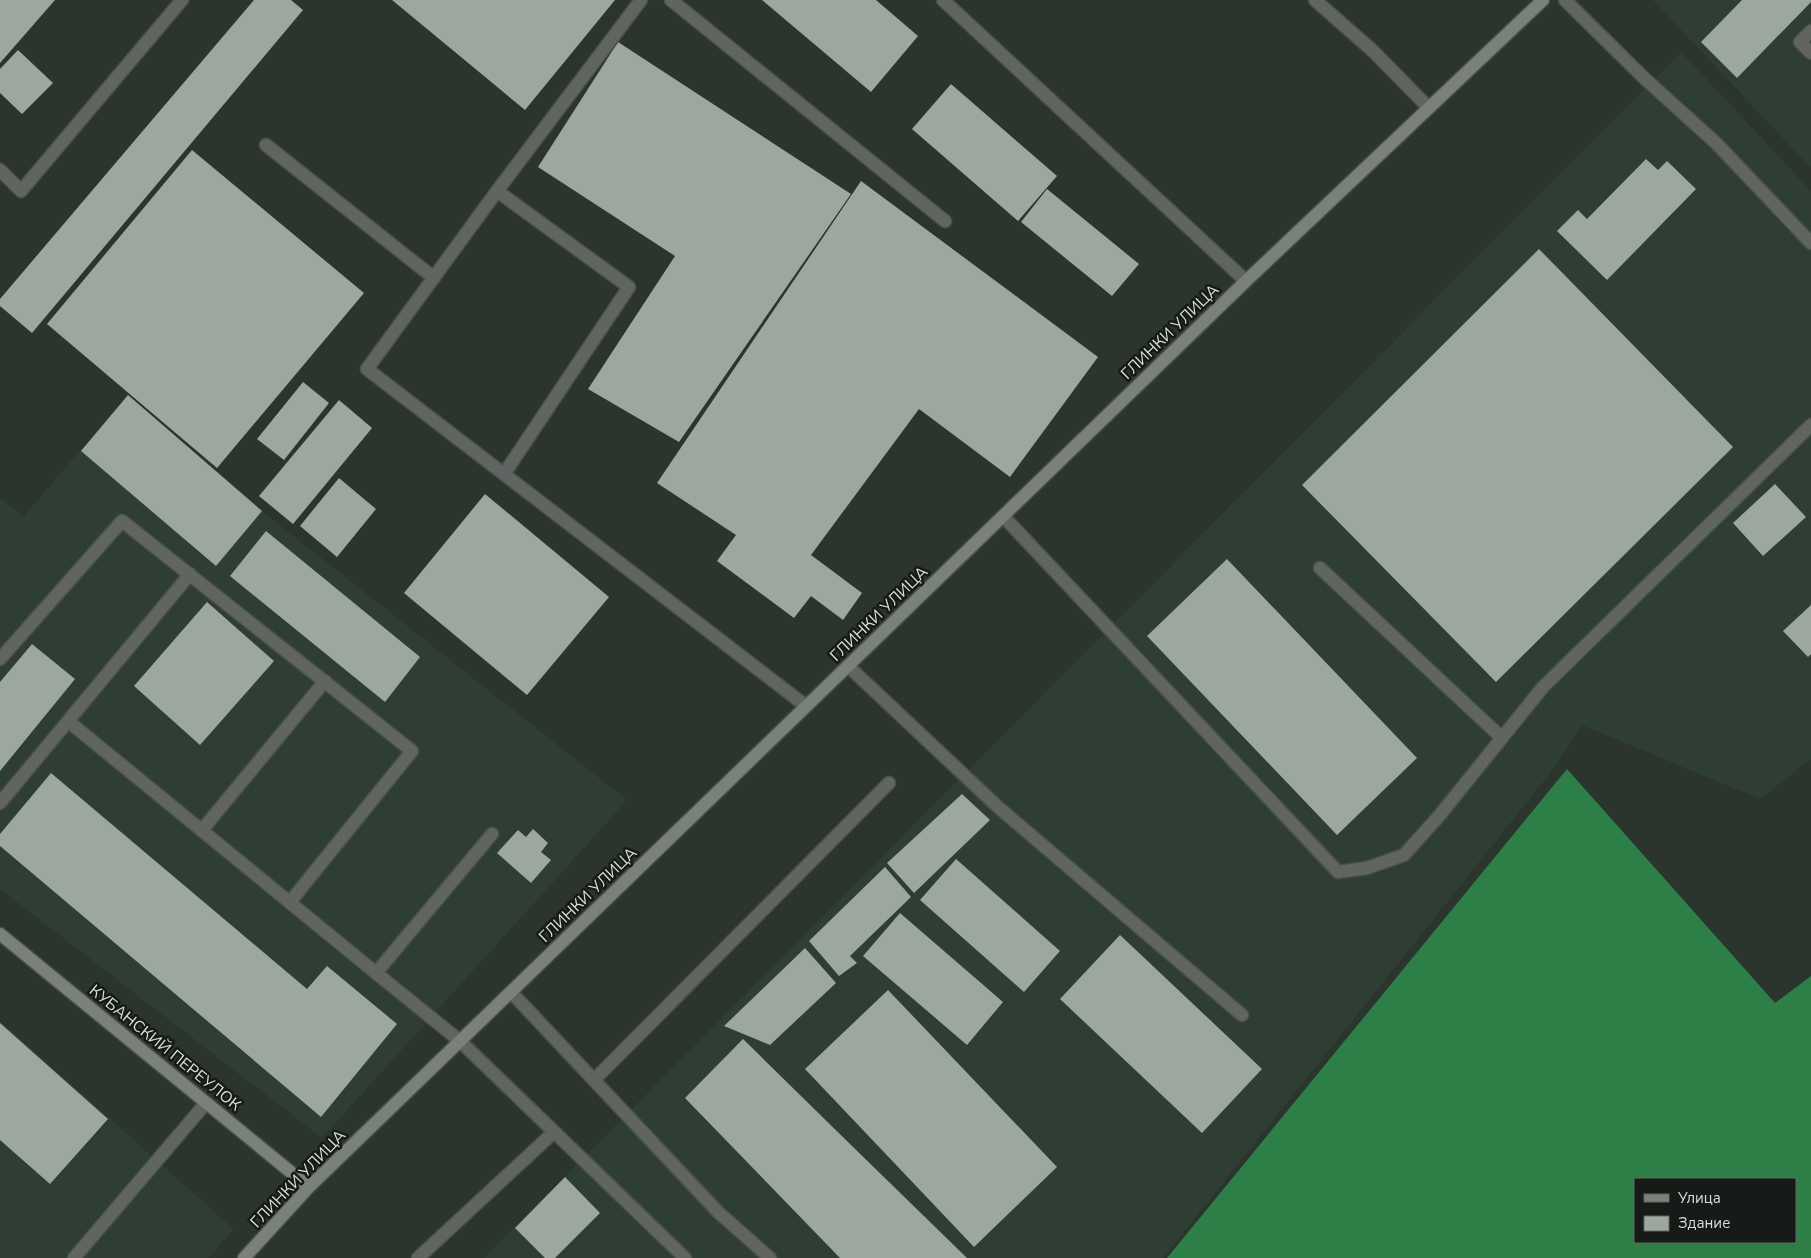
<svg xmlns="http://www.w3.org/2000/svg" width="1811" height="1258" font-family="'Nunito Sans',sans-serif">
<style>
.built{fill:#2f3e32}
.forest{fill:#2d7f48;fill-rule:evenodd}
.building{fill:#9ca89e}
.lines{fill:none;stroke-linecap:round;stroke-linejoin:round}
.service-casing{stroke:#485049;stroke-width:15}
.secondary-casing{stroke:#485049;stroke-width:15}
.service{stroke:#606561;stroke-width:12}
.secondary{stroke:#7a817b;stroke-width:12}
.labels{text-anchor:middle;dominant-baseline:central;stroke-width:5;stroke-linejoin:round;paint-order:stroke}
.street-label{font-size:16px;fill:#d8ded9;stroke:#171b18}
</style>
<rect width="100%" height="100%" fill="#2c352d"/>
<path class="built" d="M1653 0H1811V168Z
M1681 52 1811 191V759L1760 799 1582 725 1555 767 1163 1258H484Z
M128 395 262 511 627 800 322 1138 0 889V498L24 516Z
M0 1021 234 1229 208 1258H0Z"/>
<path class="forest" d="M1567 769 1775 1003 1811 976V1258H1167ZM1635 1179H1795V1242H1635Z"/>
<path class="building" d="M0 0H55L0 63Z
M254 0H291L303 10 32 333 0 306V299Z
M392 0H615L525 110Z
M762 0H876L918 36 871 92Z
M1742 0H1811V2L1737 78 1701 42Z
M618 42 851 194 679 442 588 389 675 256 538 167Z
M18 50 53 83 22 114 0 93V69Z
M951 84 1057 176 1018 221 912 129Z
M192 150 364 293 217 468 47 324Z
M1646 159 1658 170 1667 161 1696 189 1607 280 1557 231 1578 210 1587 219Z
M861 181 1098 357 1010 477 919 409 811 555 862 593 843 620 811 596 794 618 717 561 736 535 657 483Z
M1047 189 1139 264 1112 296 1021 222Z
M1539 249 1733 447 1496 682 1302 485Z
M303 382 329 403 284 460 257 439Z
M128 395 262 511 216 566 81 451Z
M339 400 372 428 293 524 259 496Z
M339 478 376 509 337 557 300 526Z
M1775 484 1806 517 1763 556 1733 523Z
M485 494 609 597 527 695 404 593Z
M266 531 420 657 385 702 230 576Z
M1227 559 1417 758 1337 835 1147 636Z
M207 602 274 661 200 745 134 686Z
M1811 605V654L1808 657 1783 631Z
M32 644 75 679 0 771V682Z
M51 773 307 989 327 966 397 1024 321 1117 0 846V834Z
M962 794 990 820 914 893 887 863Z
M533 829 548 843 541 852 551 860 531 883 497 853 518 830 526 837Z
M956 859 1060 951 1024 992 920 900Z
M885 867 911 897 850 956 857 963 839 976 809 941Z
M900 913 1003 1002 967 1045 863 956Z
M1120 935 1262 1069 1202 1133 1060 999Z
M805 948 836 983 770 1045 724 1026Z
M888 990 1057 1167 974 1247 805 1069Z
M0 1023 108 1119 50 1184 0 1140Z
M743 1039 850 1144 967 1258H840L685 1098Z
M565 1177 600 1213 555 1258H545L515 1228Z"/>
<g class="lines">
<g class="service-casing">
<path id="service" d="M671 0 945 221
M943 0 1246 281
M1315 0 1373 51 1429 108
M1565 0 1642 76 1717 144 1811 243
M1811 31 1800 42 1811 53
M266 145 434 278
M0 170 21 191 182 0
M497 191 641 0
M504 474 629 287 497 191 367 369 806 706
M1003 516 1338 872 1367 868 1404 855 1439 816 1543 687 1811 425
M1320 568 1502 738
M0 659 122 521 412 751 290 902
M848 666 998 807 1242 1015
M68 721 376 973 492 834
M0 803 190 574
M202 830 325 681
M376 973 460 1041 685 1258
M511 992 718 1212 770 1258
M594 1080 889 783
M74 1258 206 1103
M418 1258 554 1132"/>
</g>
<g class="secondary-casing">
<path id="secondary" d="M0 934 309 1187
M244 1258 309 1187 1246 281 1543 0"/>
</g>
<use href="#service" class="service"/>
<use href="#secondary" class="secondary"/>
</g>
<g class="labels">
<g class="street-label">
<text transform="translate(1170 332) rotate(-44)">ГЛИНКИ УЛИЦА</text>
<text transform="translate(879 614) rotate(-44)">ГЛИНКИ УЛИЦА</text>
<text transform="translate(588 895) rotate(-44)">ГЛИНКИ УЛИЦА</text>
<text transform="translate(165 1048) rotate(39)">КУБАНСКИЙ ПЕРЕУЛОК</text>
<text transform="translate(298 1179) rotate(-46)">ГЛИНКИ УЛИЦА</text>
</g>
</g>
<rect x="1634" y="1178" width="162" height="65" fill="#171b18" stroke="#646965"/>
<rect x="1644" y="1194" width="25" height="8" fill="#7a817b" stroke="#646965"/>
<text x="1678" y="1203" font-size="15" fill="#d8ded9">Улица</text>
<rect x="1644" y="1216" width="25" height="15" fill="#9ca89e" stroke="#646965"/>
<text x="1678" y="1228" font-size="15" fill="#d8ded9">Здание</text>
</svg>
